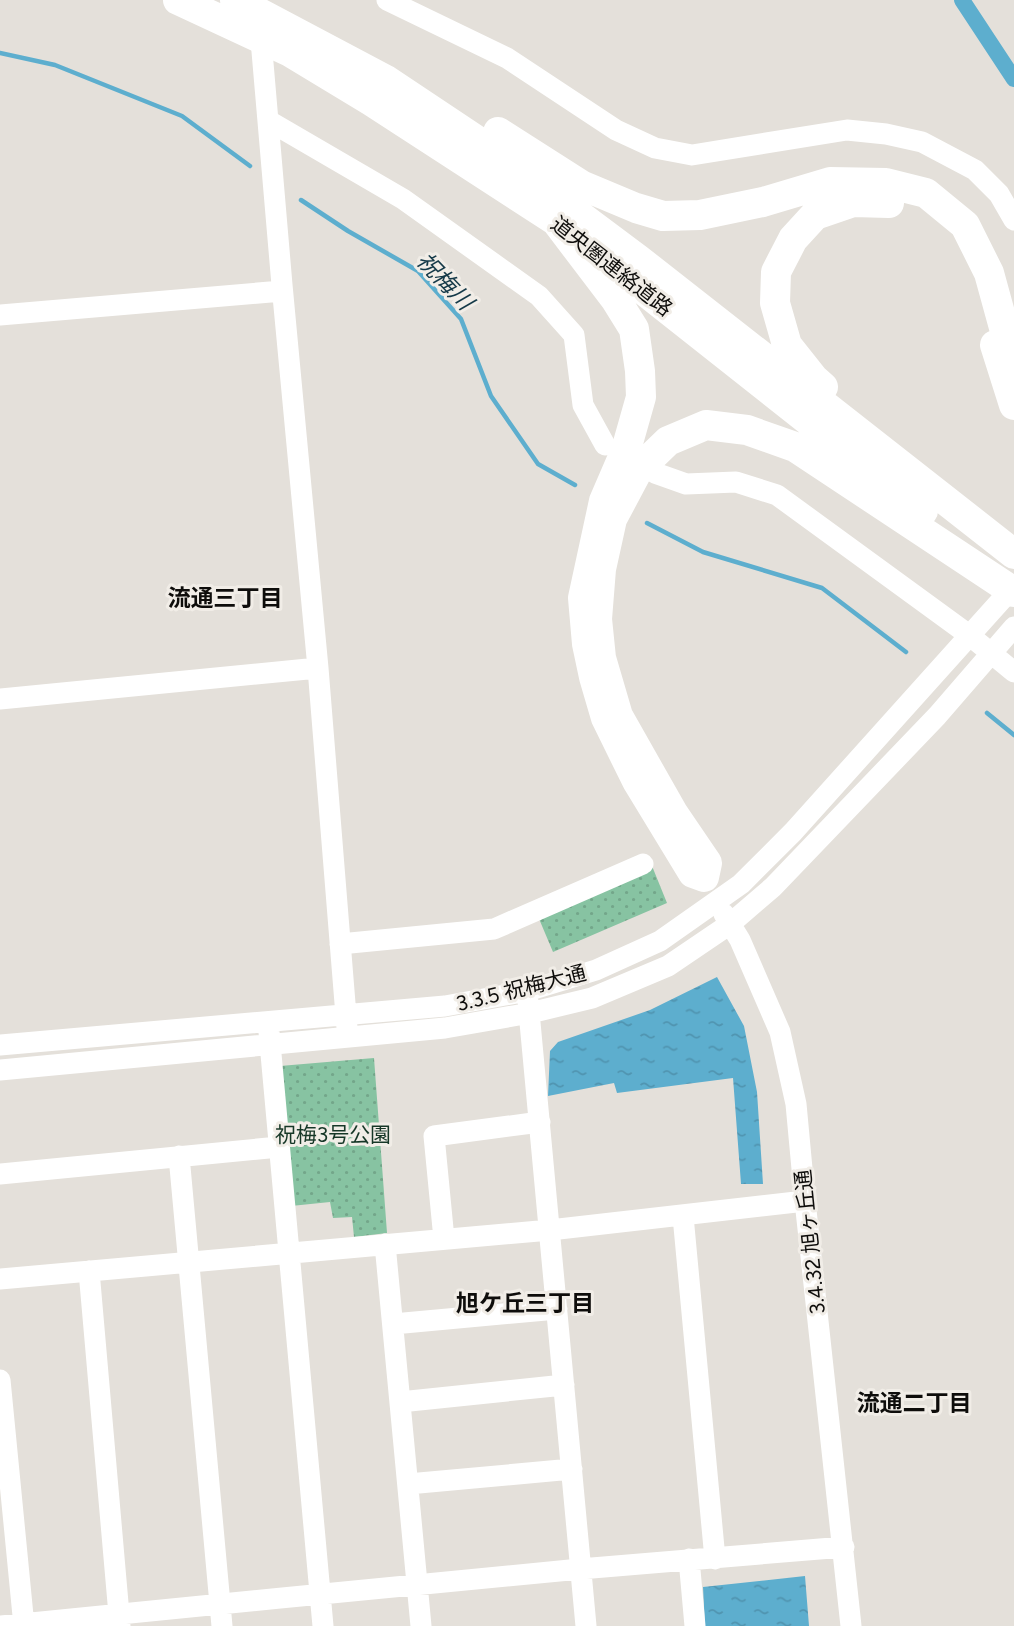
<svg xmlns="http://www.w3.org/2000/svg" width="1014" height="1626" font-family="Figtree,'Noto Sans JP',sans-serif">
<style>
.park{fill:url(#park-dots)}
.water{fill:url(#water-ripples)}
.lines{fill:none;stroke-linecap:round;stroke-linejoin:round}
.stream{stroke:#5daece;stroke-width:4.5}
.canal{stroke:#5daece;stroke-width:16}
.minor{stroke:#fff;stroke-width:21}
.highway{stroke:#fff;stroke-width:30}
.labels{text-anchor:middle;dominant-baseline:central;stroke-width:6;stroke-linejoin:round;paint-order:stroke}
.street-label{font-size:21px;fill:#0e0d0b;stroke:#f1ede7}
.park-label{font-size:21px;fill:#163727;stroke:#f1ede7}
.water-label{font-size:23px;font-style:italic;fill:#143948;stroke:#f1ede7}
.neighbourhood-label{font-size:23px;font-weight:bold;fill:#0e0d0b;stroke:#f1ede7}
</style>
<defs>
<pattern id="park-dots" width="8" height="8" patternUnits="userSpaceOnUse" patternTransform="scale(1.75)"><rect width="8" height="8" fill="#87c3a2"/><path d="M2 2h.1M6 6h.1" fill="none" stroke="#73a68a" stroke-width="1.8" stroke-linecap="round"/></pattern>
<pattern id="water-ripples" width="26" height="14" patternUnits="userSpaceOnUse" patternTransform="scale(1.75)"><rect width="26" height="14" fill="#5daece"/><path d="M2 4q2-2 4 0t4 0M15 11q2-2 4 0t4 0" fill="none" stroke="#5094b0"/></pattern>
</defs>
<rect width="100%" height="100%" fill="#e4e0da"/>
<path class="park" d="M652 866 667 903 553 952 537 914Z
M374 1058 387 1233 354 1237 352 1217 333 1218 330 1202 291 1206 280 1066Z"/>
<path class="water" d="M717 977 744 1026 757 1092 763 1184H741L733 1078 617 1093 614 1083 548 1096 550 1051 558 1042 650 1010Z
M805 1576 809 1626H705L703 1587Z"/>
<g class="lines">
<path class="stream" d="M0 53 55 65 182 116 250 166
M301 200 348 231 418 271 461 319 491 396 538 464 575 485
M647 523 703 552 822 588 906 652
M987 713 1014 735"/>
<path class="canal" d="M962 0 1014 79"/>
<path class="minor" d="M387 0 507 58 616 130 655 148 692 155 847 130 886 134 922 142 975 170 999 194 1014 220
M260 28 282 285 318 668 347 1028
M269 121 403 199 539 296 574 335 583 405 605 445
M0 315 282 291
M655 473 686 484 736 482 777 495 969 635 1014 672
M0 699 318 668
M724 914 740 940 780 1032 796 1104 805 1201 851 1626
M340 944 494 929 643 864
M528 1001 586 1626
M269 1032 323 1626
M0 1045 445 1006 527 991 596 970 660 941 741 884 793 832 1014 586
M0 1070 445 1028 530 1013 592 998 668 966 730 924 773 887 937 716 1014 627
M179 1156 222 1626
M0 1174 279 1147
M683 1216 715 1559
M444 1239 434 1136 540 1122
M385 1244 421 1626
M89 1271 120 1626
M0 1279 550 1230 805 1201
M393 1324 557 1309
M0 1380 24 1626
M400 1402 564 1385
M408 1484 572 1469
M689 1559 695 1626
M0 1626C193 1607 387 1587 580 1569 668 1561 756 1555 844 1547"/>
<path class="highway" d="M178 0 290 52 371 101 556 221 923 511
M235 0 386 80 500 156 639 260 1014 554
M498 132 581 185 636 208 663 216 700 215 763 202 830 182 886 183 926 193 965 225 989 273 1014 364
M556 221 616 300 634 329 640 371 641 397 626 450 604 501 583 598 587 644 594 677 606 718 637 781 693 873 704 877 707 863 673 813 618 716 601 658 597 619 601 569 612 519 638 470 668 441 706 425 747 430 795 447 1014 592
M995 345 1014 405
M823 387 814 379 787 345 775 303 776 272 793 239 815 215 853 202 889 203"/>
</g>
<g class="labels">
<g class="street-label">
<text transform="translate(612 266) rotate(38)">道央圏連絡道路</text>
<text transform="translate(521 988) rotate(-14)">3.3.5 祝梅大通</text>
<text transform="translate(810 1242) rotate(-96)">3.4.32 旭ヶ丘通</text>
</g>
<g class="park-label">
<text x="333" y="1134">祝梅3号公園</text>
</g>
<g class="water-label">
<text transform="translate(445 281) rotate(46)">祝梅川</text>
</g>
<g class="neighbourhood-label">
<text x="225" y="598">流通三丁目</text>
<text x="525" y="1303">旭ケ丘三丁目</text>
<text x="914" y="1403">流通二丁目</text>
</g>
</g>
</svg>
